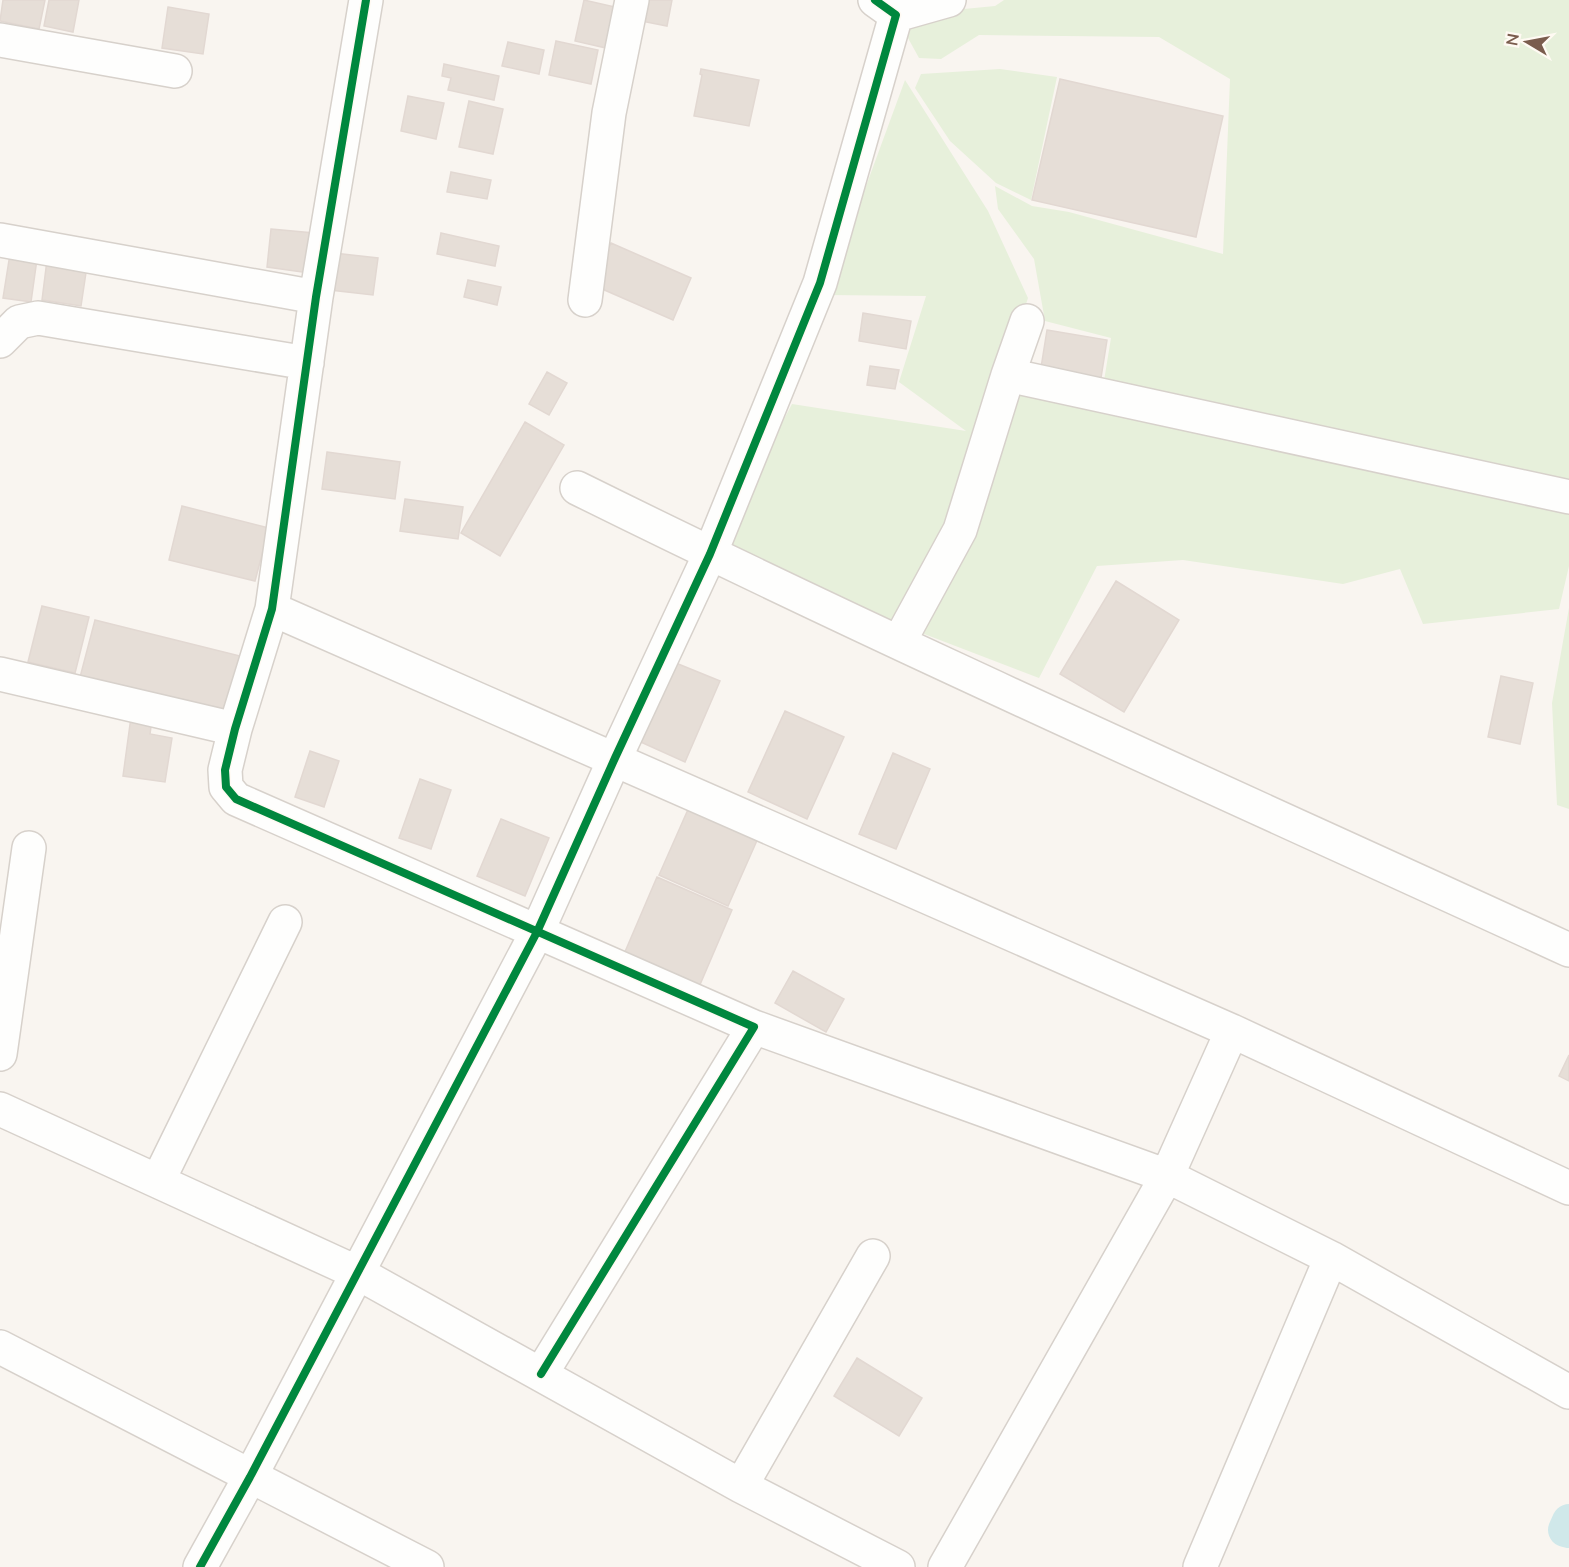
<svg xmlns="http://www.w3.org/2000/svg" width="1569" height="1567" font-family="Mulish,sans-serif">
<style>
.green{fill:#e7f0db}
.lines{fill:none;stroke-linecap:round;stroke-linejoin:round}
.canal{stroke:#d0e8ea;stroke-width:34}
.building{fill:#e6ded7;stroke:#e2d8d2;stroke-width:1.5}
.minor-casing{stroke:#d7d1cb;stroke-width:36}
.minor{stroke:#fefefd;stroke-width:33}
.cycleway-casing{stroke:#fffaf3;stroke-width:11}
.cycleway{stroke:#00873e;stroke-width:8}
</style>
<rect width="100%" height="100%" fill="#f9f5f0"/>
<path class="green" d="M1004 0H1569V566L1559 609 1423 624 1400 569 1343 584 1183 560 1097 566 1039 678 919 632 1016 378 1102 393 1111 338 1045 321 1034 259 998 209 995 186 1032 206 1069 212 1223 254 1230 79 1159 37 979 35 941 59 919 58 903 29 933 12 995 6Z
M1000 69 1057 77 1031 200 996 183 950 141 915 88 921 74Z
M905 80 988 211 1028 298 949 536 902 615 880 623 718 543 792 404 966 431 899 382 926 296 826 295Z
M1569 608V809L1557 805 1552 703Z"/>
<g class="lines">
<path class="canal" d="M1569 1521 1565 1530 1569 1531"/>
</g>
<path class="building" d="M3 0H45L39 29 0 21Z
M49 0H79L73 32 44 26Z
M584 0 615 7 606 48 575 41Z
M645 0H672L667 26 641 21Z
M168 7 209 14 203 54 162 48Z
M556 41 598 50 591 84 549 75Z
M508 42 544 50 539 74 502 66Z
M444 64 499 76 494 100 448 90 451 78 442 76Z
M701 69 759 80 749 126 694 116 702 75 700 74Z
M1060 79 1223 116 1196 237 1032 200Z
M408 96 444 103 436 139 401 131Z
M469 101 503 109 493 154 459 147Z
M451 172 491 180 487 199 447 192Z
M271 229 314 233 309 273 267 267Z
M441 233 499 246 495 266 437 254Z
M611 243 691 278 673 320 593 285Z
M334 253 378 258 373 295 330 290Z
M10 254 37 259 31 302 3 298Z
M47 260 87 266 81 306 42 300Z
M468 280 501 287 497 305 464 297Z
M863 313 911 321 906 349 859 341Z
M1047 330 1107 340 1100 384 1040 374Z
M870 366 899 370 895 389 867 385Z
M547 372 567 383 549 415 529 404Z
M525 422 564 445 500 556 461 533Z
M327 452 400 462 395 499 322 489Z
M405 499 463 507 458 539 400 531Z
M182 506 269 528 255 581 169 560Z
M1116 581 1179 620 1124 712 1060 674Z
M42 606 89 617 75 673 28 662Z
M95 620 244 657 227 723 78 685Z
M666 659 720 681 685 762 632 738Z
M1501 676 1533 683 1520 744 1488 737Z
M785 711 844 737 807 819 748 792Z
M131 717 152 720 150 734 172 738 165 782 123 776Z
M310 751 339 761 324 807 295 797Z
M893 753 930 769 896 849 859 834Z
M420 779 451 790 431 849 399 838Z
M690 805 759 836 728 906 659 875Z
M501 819 549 838 525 896 477 876Z
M657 877 732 910 699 987 624 954Z
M793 971 844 999 826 1032 775 1003Z
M1569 1055V1081L1559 1076Z
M857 1358 922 1398 899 1436 834 1396Z"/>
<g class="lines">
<g class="minor-casing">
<path id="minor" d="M366 0 316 297 272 609 235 729 225 770 226 787 236 799 754 1027 541 1374
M896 15 949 0
M0 40 175 71
M0 240 316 297
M585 300 609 113 632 0
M0 341 19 322 38 318 307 363
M1008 375 1569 497
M577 488C904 650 1238 798 1569 950
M272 609 1232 1031 1167 1176 1331 1258 1569 1392
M899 642 960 530 1008 375 1027 321
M0 674 235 729
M754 1027 1167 1176 945 1567
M1232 1031 1569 1188
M0 1054 29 848
M0 1109 358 1273 741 1486 898 1567
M158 1181 285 922
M0 1347 427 1567
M741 1486 873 1256
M200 1567 250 1477 537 932 615 758 710 554 820 283 896 15 875 0
M1200 1567 1331 1258"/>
</g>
<use href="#minor" class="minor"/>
<g class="cycleway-casing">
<path id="cycleway" d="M366 0 316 297 272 609 235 729 225 770 226 787 236 799 754 1027 541 1374
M200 1567 250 1477 537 932 615 758 710 554 820 283 896 15 875 0"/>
</g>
<use href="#cycleway" class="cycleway"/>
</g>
<g transform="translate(1527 42) rotate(280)" stroke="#fffaf3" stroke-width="4.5" paint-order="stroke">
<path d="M0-4.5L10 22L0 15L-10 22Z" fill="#7a5c4d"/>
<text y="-9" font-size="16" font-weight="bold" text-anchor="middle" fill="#7a5c4d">N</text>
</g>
</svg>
